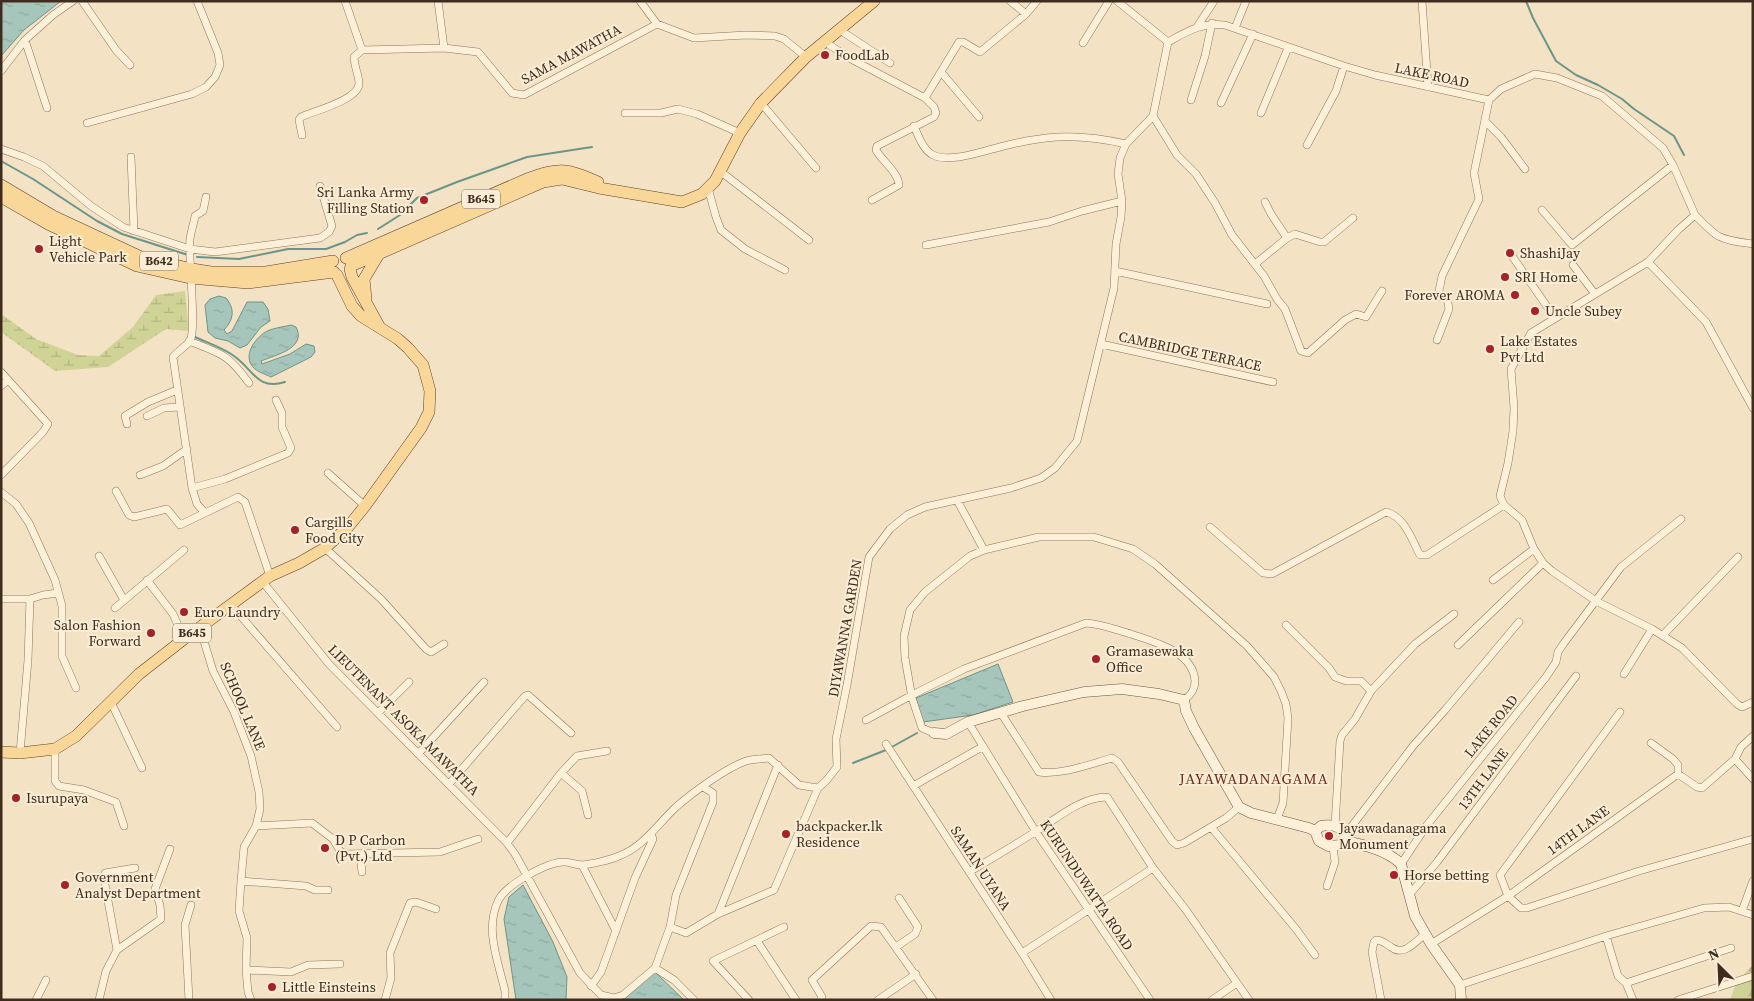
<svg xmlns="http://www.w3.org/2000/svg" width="1754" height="1001" font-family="'Source Serif 4',serif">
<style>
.forest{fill:url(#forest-firs)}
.wetland{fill:url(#wetland-marsh)}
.water{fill:url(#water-ripples);stroke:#6c9589}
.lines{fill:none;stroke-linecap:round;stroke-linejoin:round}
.stream{stroke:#6c9589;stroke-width:2}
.street-casing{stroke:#907358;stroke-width:8}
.secondary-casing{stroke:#72543b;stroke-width:11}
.primary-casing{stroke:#5e412c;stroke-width:12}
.street{stroke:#fcf0d9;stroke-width:7}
.secondary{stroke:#fcf0d9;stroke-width:10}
.primary{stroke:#f9d799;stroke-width:11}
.poi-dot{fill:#a62128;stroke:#f9edd5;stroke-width:2}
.labels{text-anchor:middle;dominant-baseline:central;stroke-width:4;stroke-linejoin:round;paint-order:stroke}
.shield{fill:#f9edd5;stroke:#765;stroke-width:1}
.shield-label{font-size:12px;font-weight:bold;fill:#3f2c1e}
.street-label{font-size:14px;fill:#3f2c1e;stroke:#f9edd5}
.poi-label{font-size:14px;fill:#3f2c1e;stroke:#f9edd5;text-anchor:start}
.neighbourhood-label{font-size:15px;letter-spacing:1px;fill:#702618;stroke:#f9edd5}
</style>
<defs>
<pattern id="forest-firs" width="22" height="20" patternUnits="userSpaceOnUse" patternTransform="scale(1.25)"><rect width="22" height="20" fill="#cfd396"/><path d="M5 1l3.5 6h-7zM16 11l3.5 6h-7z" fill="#b3b581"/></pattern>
<pattern id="wetland-marsh" width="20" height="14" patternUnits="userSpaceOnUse" patternTransform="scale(1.25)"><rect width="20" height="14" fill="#cfd396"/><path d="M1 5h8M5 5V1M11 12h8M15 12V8" fill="none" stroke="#b3b581"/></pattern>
<pattern id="water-ripples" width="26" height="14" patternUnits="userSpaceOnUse" patternTransform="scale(1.25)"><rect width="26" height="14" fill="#a6c6bb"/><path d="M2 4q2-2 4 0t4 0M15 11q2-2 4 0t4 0" fill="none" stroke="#90aaa0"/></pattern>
</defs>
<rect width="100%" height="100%" fill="#f3e3c4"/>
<path class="forest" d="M1753 965V1000H1730L1737 981Z"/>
<path class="wetland" d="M185 291 189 331 166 329 108 367 55 371 1 332V314L36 339 78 355 99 356 133 327 156 295Z"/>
<path class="water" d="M1 1H61L24 30 1 56Z
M219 296 226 298C235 309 234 319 224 330L227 334 232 331 247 302H263L268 309 270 321 261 327 247 345 240 348 228 341 215 338 208 332 205 305 210 299Z
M291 325 296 327C307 348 276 355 261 361L262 364 290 354 306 344 314 346 315 352 311 357 271 377C265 374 257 372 253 367 243 356 254 340 264 333 271 328 283 327 291 325Z
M998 664 1013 702 973 715 923 722 918 711 916 698Z
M523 885 553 942 567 977 566 1000H516L504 919 509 897Z
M655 972 684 1000H623L624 999Z"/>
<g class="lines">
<path class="stream" d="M1526 1 1533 18 1556 61 1576 75 1598 85 1622 99 1634 109 1674 136 1684 155
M1 161 33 179 97 221 122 234 188 255
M378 229 400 215 417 198 457 182 527 157 592 147
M197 257 239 259 288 249H326L345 242 357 235 367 233
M195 337C208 343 223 348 234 356 253 369 257 391 285 382
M890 748 917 733
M853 763 886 750"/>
<g class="street-casing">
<path id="street" d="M82 1 116 50 130 65
M345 1 362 50
M438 1 444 48
M640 1 657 24
M1010 1 1026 14
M1117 1 1168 42C1188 31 1202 22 1225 25L1344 66 1375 75 1489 100 1501 89 1535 74 1557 78 1602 96 1663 148 1673 165 1695 215 1678 230 1648 262 1531 333 1511 369 1514 408 1513 431 1508 463 1500 496 1504 505 1522 520 1534 549 1543 563 1552 571 1596 601 1652 629 1682 648 1737 704 1742 707 1753 702
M1422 1 1428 87
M1197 27 1214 1
M1235 28 1246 1
M840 30 890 63
M25 40 47 108
M825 42 851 59 925 98 934 107 936 113 934 117 877 146 876 150C882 161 898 172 899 185L872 200
M1083 43 1109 1
M1 71 25 40 53 15 73 1
M941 72 979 117
M925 98 959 42H963L980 52 1026 14 1037 1
M1191 100 1205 56 1212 23
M761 103 816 168
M1221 103 1253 34
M625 113H661L678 109 697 114 740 133
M1261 113 1288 48
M1153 116 1177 155 1196 174 1215 203 1232 235 1264 276 1277 299 1285 309 1301 351 1308 353 1345 320 1356 314 1366 317 1382 291
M1485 121 1501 137 1525 169
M87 123 192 94 206 87 215 77 220 65 218 53 197 1
M914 126C918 135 923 150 933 155 951 164 989 149 1008 145 1024 141 1042 138 1058 137 1080 136 1104 139 1126 144
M302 135 299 120 301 117C314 111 358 100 359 84 359 75 354 66 354 57L362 50 444 48 478 52 512 93 524 95 657 24 694 38 746 35 775 36 784 39 806 57
M1307 145 1336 91 1344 66
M1 149 24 157 43 166 91 206 123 227 190 249 215 252 320 238 329 232 332 226 320 186
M131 157 134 231
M720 171 809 240
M708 188 716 217 721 230 745 249 785 270
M206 197 203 211 195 216C194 223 191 231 190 239 188 259 197 329 190 341 185 347 178 351 173 357L192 488 197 504 205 513 238 497 245 502 270 576
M1265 202 1271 214 1287 238
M1542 210 1572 245 1673 165
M1695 215C1719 240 1719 239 1753 244
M926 245 1049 222 1082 211 1122 201
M1512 256 1555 318
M1648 262 1706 322 1753 408
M1255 264 1287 238 1295 234 1320 242H1324L1353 218
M1573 265 1595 294
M1115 271 1267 304
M1437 340 1449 309 1447 298 1438 296 1442 276 1479 199 1474 173 1489 100
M189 341C222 354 228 354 249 383
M1101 344 1273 382
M1 372 48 424 43 432 1 475
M1 386 8 380
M147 416 164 408 179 407
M127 424 125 416 148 402 177 390
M328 473 365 506
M140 475 163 466 187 449
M192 488 225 479 288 453 291 448 282 427V413L276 400
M116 491 129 515 134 517 167 509 180 525 205 513
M1 492 16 504 29 523 55 580 62 606V656L76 688
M957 500 984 550
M1210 527 1263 573 1272 574 1386 512C1405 517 1411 538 1420 555H1427L1504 505
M325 548 381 599 426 649 431 652 444 644
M99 556 124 600
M147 580 173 614 184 639
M1493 580 1534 549
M262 581 329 664 507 843 515 854 580 973 601 995 614 998 623 995 655 968 670 927 676 895 713 802V793L703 787
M1 599H30L43 595 58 593
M231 605 337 727
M115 608 184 550
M1286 625 1329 668 1335 677 1346 681H1361L1371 691
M200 628 213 671 234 712 251 756 259 792 260 809 256 826 244 847 241 881 239 911 247 938 246 970 248 992 251 1000
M1663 635 1738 557
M1458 645 1543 563
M1624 674 1652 629
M111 702 142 768
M1620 712 1500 875 1508 896 1521 908H1527L1639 871 1753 839
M378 713 409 682
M1001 713 1039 772C1063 775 1090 764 1112 758L1118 762 1172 841 1177 845 1184 843 1226 818 1239 807
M866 720 912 695 964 669 1086 623C1102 624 1116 630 1131 634 1154 642 1193 651 1195 681 1195 690 1191 695 1184 700
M968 722 1036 832 1150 1000
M934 733 922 728 912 698 905 658 904 636 910 610 925 592 970 556 984 550 1039 537H1094L1133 549 1155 564 1247 646 1274 677 1281 691 1286 704 1288 718 1283 803 1277 819
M1651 743 1673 759 1678 765V774
M886 744 1022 953 1051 1000
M55 749V781L59 786 84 790 116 802 124 826
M20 753 28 660 30 599
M418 754 484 682
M1735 759 1753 779
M561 773 582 791 588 815
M449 784 525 696 528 695 571 733
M913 786 982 747
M256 826 312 823 333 839 340 851 345 854 440 852 478 839
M1335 826 1340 741 1342 735 1355 719 1371 691 1415 644 1454 614
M1211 827 1296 929 1315 955
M1345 835 1413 746 1445 710 1519 622
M507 843 561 773 577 756 607 751
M360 854 362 872
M1401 864 1427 825 1546 677 1556 662 1558 652 1564 643 1621 567 1681 519
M582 865 616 931
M969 872C991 859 1013 846 1035 832 1056 819 1081 797 1107 797L1153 868 1186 910 1249 1000
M241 881 306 886 315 890H328
M1327 886 1335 862 1333 847
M1409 895 1437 862 1576 676
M1742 911 1753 881
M718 914 778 765
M670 927 686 933 718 914 774 890 818 788
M1606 936 1618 976 1626 983 1633 1000
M757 941 796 1000
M1431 944 1508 896 1678 774 1697 787 1702 788 1735 759 1741 747 1753 736
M896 947 915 934 918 927 899 898
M117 950 104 879 105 873 135 868
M1022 953 1153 868
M655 968 674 980 694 1000
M246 970 291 972 308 965 340 964
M1626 983 1731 948
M1460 985 1606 936 1704 908 1729 907 1753 915
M591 986 601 972 635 878 653 839 651 834
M36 1000 46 980
M99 1000 106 971 117 950 161 919 160 905 155 889 170 849
M189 1000 185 925 191 905
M385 1000 391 978 390 953 410 903 416 902 436 909
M505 1000V991C498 961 484 928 499 899 508 884 547 862 564 862 570 862 576 865 582 865 592 864 610 860 619 856 643 847 658 824 676 807 692 793 726 768 746 761 753 759 761 759 769 758L799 785 818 788 826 781 837 767 836 739 847 685 869 557 890 529 907 515 925 507 1011 488 1041 478 1055 468 1077 441 1114 288 1116 244 1121 217 1122 201 1118 174 1120 158 1126 144 1153 116 1168 42
M749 1000 713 961 784 927
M821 1000 822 997 812 980 871 926 881 927 933 1000
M878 1000 916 974
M1212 1000 1237 983
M1381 1000 1372 952 1374 942 1376 940C1382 940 1386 944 1391 947 1404 957 1415 942 1425 934
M1678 1000 1753 976"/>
</g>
<g class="secondary-casing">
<path id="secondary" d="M934 733 946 734 968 722 1023 706 1084 692 1122 689 1159 694 1184 700 1186 711 1194 728 1239 807 1251 813 1309 828 1315 831 1319 841 1328 846 1341 845 1345 841
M1315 831 1321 826C1333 824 1345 826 1345 841
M1345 841C1364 845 1387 850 1401 864L1415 916 1431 944 1460 985 1461 1000"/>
</g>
<g class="primary-casing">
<path id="primary" d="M1 185 53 216 141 257 192 269 211 272H266L333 261
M1 197 48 224 137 266 190 278 248 283 334 272
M346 258 527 179C561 167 565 168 598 182
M351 266 543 182 562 179 599 188 682 202 702 194 715 181 740 133 761 103 806 57 874 1
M350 269 352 277 379 326
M366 299 364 279 379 254
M1 752 20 753 55 749 76 736 139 674 184 639 270 576 299 563 325 548 348 527 365 506 421 428 429 412 430 391 423 365 408 348 398 339 361 316 352 306 337 275"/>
</g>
<use href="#street" class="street"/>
<use href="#secondary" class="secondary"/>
<use href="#primary" class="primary"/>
</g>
<g class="poi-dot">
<circle cx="825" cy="55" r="5"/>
<circle cx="424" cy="200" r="5"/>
<circle cx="39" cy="249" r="5"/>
<circle cx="1510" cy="253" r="5"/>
<circle cx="1505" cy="277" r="5"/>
<circle cx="1515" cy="295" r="5"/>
<circle cx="1535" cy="311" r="5"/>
<circle cx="1490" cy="349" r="5"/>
<circle cx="295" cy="530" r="5"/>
<circle cx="184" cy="612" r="5"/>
<circle cx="151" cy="633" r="5"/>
<circle cx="1096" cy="659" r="5"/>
<circle cx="16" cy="798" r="5"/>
<circle cx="786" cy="834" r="5"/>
<circle cx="1329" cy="836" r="5"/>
<circle cx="325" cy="848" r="5"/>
<circle cx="1394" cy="875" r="5"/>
<circle cx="65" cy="885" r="5"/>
<circle cx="272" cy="987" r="5"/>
</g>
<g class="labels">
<g class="shield">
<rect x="462" y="189.5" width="38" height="19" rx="4"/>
<rect x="140" y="251.5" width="38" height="19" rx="4"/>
<rect x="173" y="623.5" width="38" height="19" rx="4"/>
</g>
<g class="shield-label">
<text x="481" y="199">B645</text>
<text x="159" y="261">B642</text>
<text x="192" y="633">B645</text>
</g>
<g class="street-label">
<text transform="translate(571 54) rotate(-28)">SAMA MAWATHA</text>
<text transform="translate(1432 75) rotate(12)">LAKE ROAD</text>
<text transform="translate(1190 351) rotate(12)">CAMBRIDGE TERRACE</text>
<text transform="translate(845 628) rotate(-80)">DIYAWANNA GARDEN</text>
<text transform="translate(243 706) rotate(67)">SCHOOL LANE</text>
<text transform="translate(404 720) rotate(45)">LIEUTENANT ASOKA MAWATHA</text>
<text transform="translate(1491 726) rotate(-51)">LAKE ROAD</text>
<text transform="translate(1483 779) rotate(-53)">13TH LANE</text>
<text transform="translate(1578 830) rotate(-36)">14TH LANE</text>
<text transform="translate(981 868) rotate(57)">SAMAN UYANA</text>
<text transform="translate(1087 885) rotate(56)">KURUNDUWATTA ROAD</text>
</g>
<g class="poi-label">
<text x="835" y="55">FoodLab</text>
<text x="414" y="192" text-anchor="end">Sri Lanka Army<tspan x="414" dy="16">Filling Station</tspan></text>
<text x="49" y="241">Light<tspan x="49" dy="16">Vehicle Park</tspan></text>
<text x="1520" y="253">ShashiJay</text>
<text x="1515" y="277">SRI Home</text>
<text x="1505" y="295" text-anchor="end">Forever AROMA</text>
<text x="1545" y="311">Uncle Subey</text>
<text x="1500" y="341">Lake Estates<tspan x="1500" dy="16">Pvt Ltd</tspan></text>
<text x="305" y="522">Cargills<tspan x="305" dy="16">Food City</tspan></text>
<text x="194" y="612">Euro Laundry</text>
<text x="141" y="625" text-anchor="end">Salon Fashion<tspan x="141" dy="16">Forward</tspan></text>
<text x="1106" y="651">Gramasewaka<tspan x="1106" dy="16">Office</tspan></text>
<text x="26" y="798">Isurupaya</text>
<text x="796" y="826">backpacker.lk<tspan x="796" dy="16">Residence</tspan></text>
<text x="1339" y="828">Jayawadanagama<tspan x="1339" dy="16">Monument</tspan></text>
<text x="335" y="840">D P Carbon<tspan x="335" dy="16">(Pvt.) Ltd</tspan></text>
<text x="1404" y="875">Horse betting</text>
<text x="75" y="877">Government<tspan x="75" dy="16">Analyst Department</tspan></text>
<text x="282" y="987">Little Einsteins</text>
</g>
<g class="neighbourhood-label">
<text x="1254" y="778">JAYAWADANAGAMA</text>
</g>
</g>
<rect width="1754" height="1001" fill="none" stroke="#3f2c1e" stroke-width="5"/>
<g transform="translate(1719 966) rotate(336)" stroke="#f9edd5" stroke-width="4" paint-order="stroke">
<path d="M0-4L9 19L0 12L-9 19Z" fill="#3f2c1e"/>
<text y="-8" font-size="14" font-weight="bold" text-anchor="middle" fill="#3f2c1e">N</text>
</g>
</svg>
